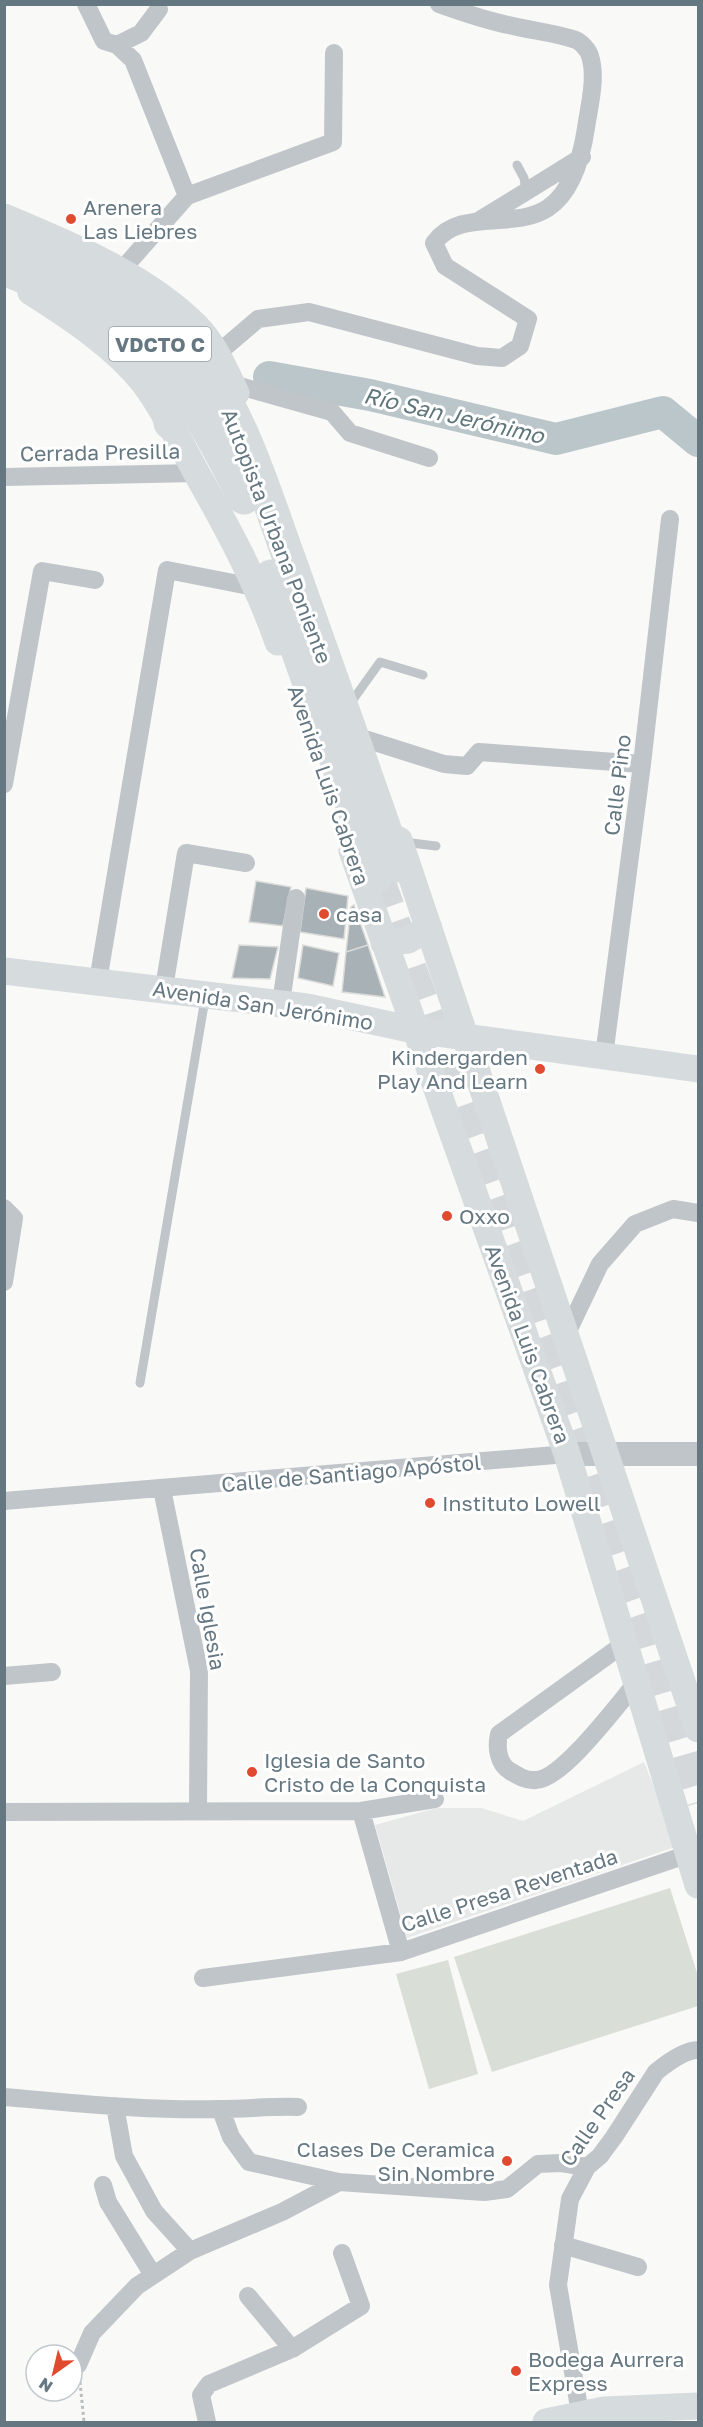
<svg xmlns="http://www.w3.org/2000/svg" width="703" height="2427" font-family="'Golos Text',sans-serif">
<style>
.built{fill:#e7e9e8}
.green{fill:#d9ded6}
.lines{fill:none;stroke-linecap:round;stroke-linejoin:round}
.river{stroke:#bac6ca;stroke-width:32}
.building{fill:#a7b1b6;stroke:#dbdbd9;stroke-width:1.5}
.motorway-tunnel{stroke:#d4d8da;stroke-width:33;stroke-dasharray:33 16;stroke-linecap:butt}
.path{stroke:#bbbec1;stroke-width:3;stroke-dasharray:3 3;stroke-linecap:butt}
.service{stroke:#c0c5c9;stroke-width:9}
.minor{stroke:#c0c5c9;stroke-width:18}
.tertiary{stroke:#c0c5c9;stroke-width:24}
.secondary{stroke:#d6dbde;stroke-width:27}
.motorway{stroke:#d6dbde;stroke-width:33}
.poi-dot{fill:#e04b30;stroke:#fff;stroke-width:2}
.labels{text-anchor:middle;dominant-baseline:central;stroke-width:6;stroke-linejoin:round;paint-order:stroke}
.shield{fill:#fff;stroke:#93a0a7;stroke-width:1.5}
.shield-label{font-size:20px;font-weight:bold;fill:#657781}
.poi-label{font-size:21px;fill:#657781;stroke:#fff;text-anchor:start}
.street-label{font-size:21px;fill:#657781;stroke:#fff}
.water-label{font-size:22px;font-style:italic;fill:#5f767b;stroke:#fff}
</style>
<rect width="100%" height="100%" fill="#f9f9f7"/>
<path class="built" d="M644 1762 678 1846 407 1938 375 1825 436 1808H482L523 1821Z"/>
<path class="green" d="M670 1888 698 1976V2006L492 2072 454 1957Z
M448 1960 478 2074 429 2089 396 1974Z"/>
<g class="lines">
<path class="river" d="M269 377 370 395 556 439 663 412 698 441"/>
</g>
<path class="building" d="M256 881 291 887 283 926 249 922Z
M306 888 348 896 344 939 300 932Z
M354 905 368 945 346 952 351 907Z
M239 945 278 947 270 979 232 978Z
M303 945 339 953 333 986 298 978Z
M368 945 385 997 342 992 346 952Z"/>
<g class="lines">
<path class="motorway-tunnel" d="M377 876 651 1645 698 1803"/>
<path class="path" d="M80 2382 84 2422"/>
<path class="service" d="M517 165 524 178 526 190
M352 701 380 662 423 675
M403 842 436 846
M140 1383 205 999"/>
<path class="minor" d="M86 4 104 41 117 45 133 60 187 196
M117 45 141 33 159 9
M480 220 582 157
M120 272 187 196 333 142 334 53
M217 354 258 319 309 312 477 356 502 358 520 346 528 319 445 266 434 243C460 207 513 231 548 208 572 192 582 155 586 128 589 107 597 77 590 56 589 51 581 42 576 40 556 33 534 31 513 26 488 21 464 13 439 4
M232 384 332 412 350 433 429 458
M4 477 197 473
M365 739 444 764 467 766 479 752 642 764
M4 784 42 571 95 580
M98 981 167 570 254 587
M164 988 186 853 246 863
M281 1003 296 898
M604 1056 642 764 670 519
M4 1208 14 1218 4 1282
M566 1335 600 1264 635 1224 673 1209 698 1213
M162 1489 199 1671 198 1810
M4 1501 567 1454
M625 1643 499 1734C496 1747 498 1764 510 1771 518 1776 526 1781 536 1780 562 1780 618 1704 637 1682
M4 1676 52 1672
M361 1811 401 1952
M4 1812 361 1811 435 1799
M203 1978 401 1952 689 1854 698 1856
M4 2097C76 2103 148 2111 220 2109 246 2109 272 2106 298 2107
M115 2106 124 2156 154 2211 190 2251
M221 2110 231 2137 249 2162 339 2182
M103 2185 108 2202 153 2275
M563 2245 638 2267
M248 2296 292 2349
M78 2365 92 2333 137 2286 190 2251 282 2212 339 2182 484 2192 507 2189 538 2164 561 2163 587 2167
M580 2413 558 2285 570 2199 587 2167 600 2156 614 2137 656 2072C667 2063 684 2050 698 2050
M207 2422 201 2395 209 2384 292 2349 361 2306 342 2253"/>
<path class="tertiary" d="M567 1454H698"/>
<path class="secondary" d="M4 217C69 244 146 276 196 326 214 344 225 370 236 393
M31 292C70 317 115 346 144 383 165 411 180 443 197 474 227 527 258 584 278 642
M399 840 698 1729
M352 851 567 1454 698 1885
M384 943 408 940 429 928
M4 971 307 1007 414 1030 698 1069
M546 2422 604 2410 698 2406"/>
<path class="motorway" d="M4 242C67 270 141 296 188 347 239 401 264 490 289 558 326 661 362 763 398 866
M4 269C48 287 110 314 144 346 188 388 217 444 244 498
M163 386 170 423
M271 576 377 876"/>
</g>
<g class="poi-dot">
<circle cx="71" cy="219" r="6"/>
<circle cx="324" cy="914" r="6"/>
<circle cx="540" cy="1069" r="6"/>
<circle cx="447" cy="1216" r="6"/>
<circle cx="430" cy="1503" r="6"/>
<circle cx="252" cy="1772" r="6"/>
<circle cx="507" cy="2161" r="6"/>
<circle cx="516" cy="2371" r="6"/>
</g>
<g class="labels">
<rect class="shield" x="109" y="327" width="102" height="34" rx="4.5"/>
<g class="shield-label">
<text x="160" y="344">VDCTO C</text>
</g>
<g class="poi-label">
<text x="83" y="207">Arenera<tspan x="83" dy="24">Las Liebres</tspan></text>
<text x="336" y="914">casa</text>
<text x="528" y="1057" text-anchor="end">Kindergarden<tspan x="528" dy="24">Play And Learn</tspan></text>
<text x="459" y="1216">Oxxo</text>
<text x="442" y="1503">Instituto Lowell</text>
<text x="264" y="1760">Iglesia de Santo<tspan x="264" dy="24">Cristo de la Conquista</tspan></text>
<text x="495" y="2149" text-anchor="end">Clases De Ceramica<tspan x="495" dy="24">Sin Nombre</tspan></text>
<text x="528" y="2359">Bodega Aurrera<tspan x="528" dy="24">Express</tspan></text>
</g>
<g class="street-label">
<text transform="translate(100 452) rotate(-1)">Cerrada Presilla</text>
<text transform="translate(277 536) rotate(69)">Autopista Urbana Poniente</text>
<text transform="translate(329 785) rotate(71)">Avenida Luis Cabrera</text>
<text transform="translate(617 785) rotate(-83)">Calle Pino</text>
<text transform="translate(263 1005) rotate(9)">Avenida San Jerónimo</text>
<text transform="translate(528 1344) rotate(70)">Avenida Luis Cabrera</text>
<text transform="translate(351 1473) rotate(-5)">Calle de Santiago Apóstol</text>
<text transform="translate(208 1609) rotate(80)">Calle Iglesia</text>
<text transform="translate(509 1890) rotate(-18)">Calle Presa Reventada</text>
<text transform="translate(597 2117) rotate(-55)">Calle Presa</text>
</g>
<g class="water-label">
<text transform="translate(454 415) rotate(13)">Río San Jerónimo</text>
</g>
</g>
<rect width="703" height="2427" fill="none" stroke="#657781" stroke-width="12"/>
<g transform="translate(54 2373) rotate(214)"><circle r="28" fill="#ffffff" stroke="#c1c9cd" stroke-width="1.5"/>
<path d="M0-4.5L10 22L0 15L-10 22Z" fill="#e04b30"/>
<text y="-9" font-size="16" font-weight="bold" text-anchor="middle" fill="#657781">N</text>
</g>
</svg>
